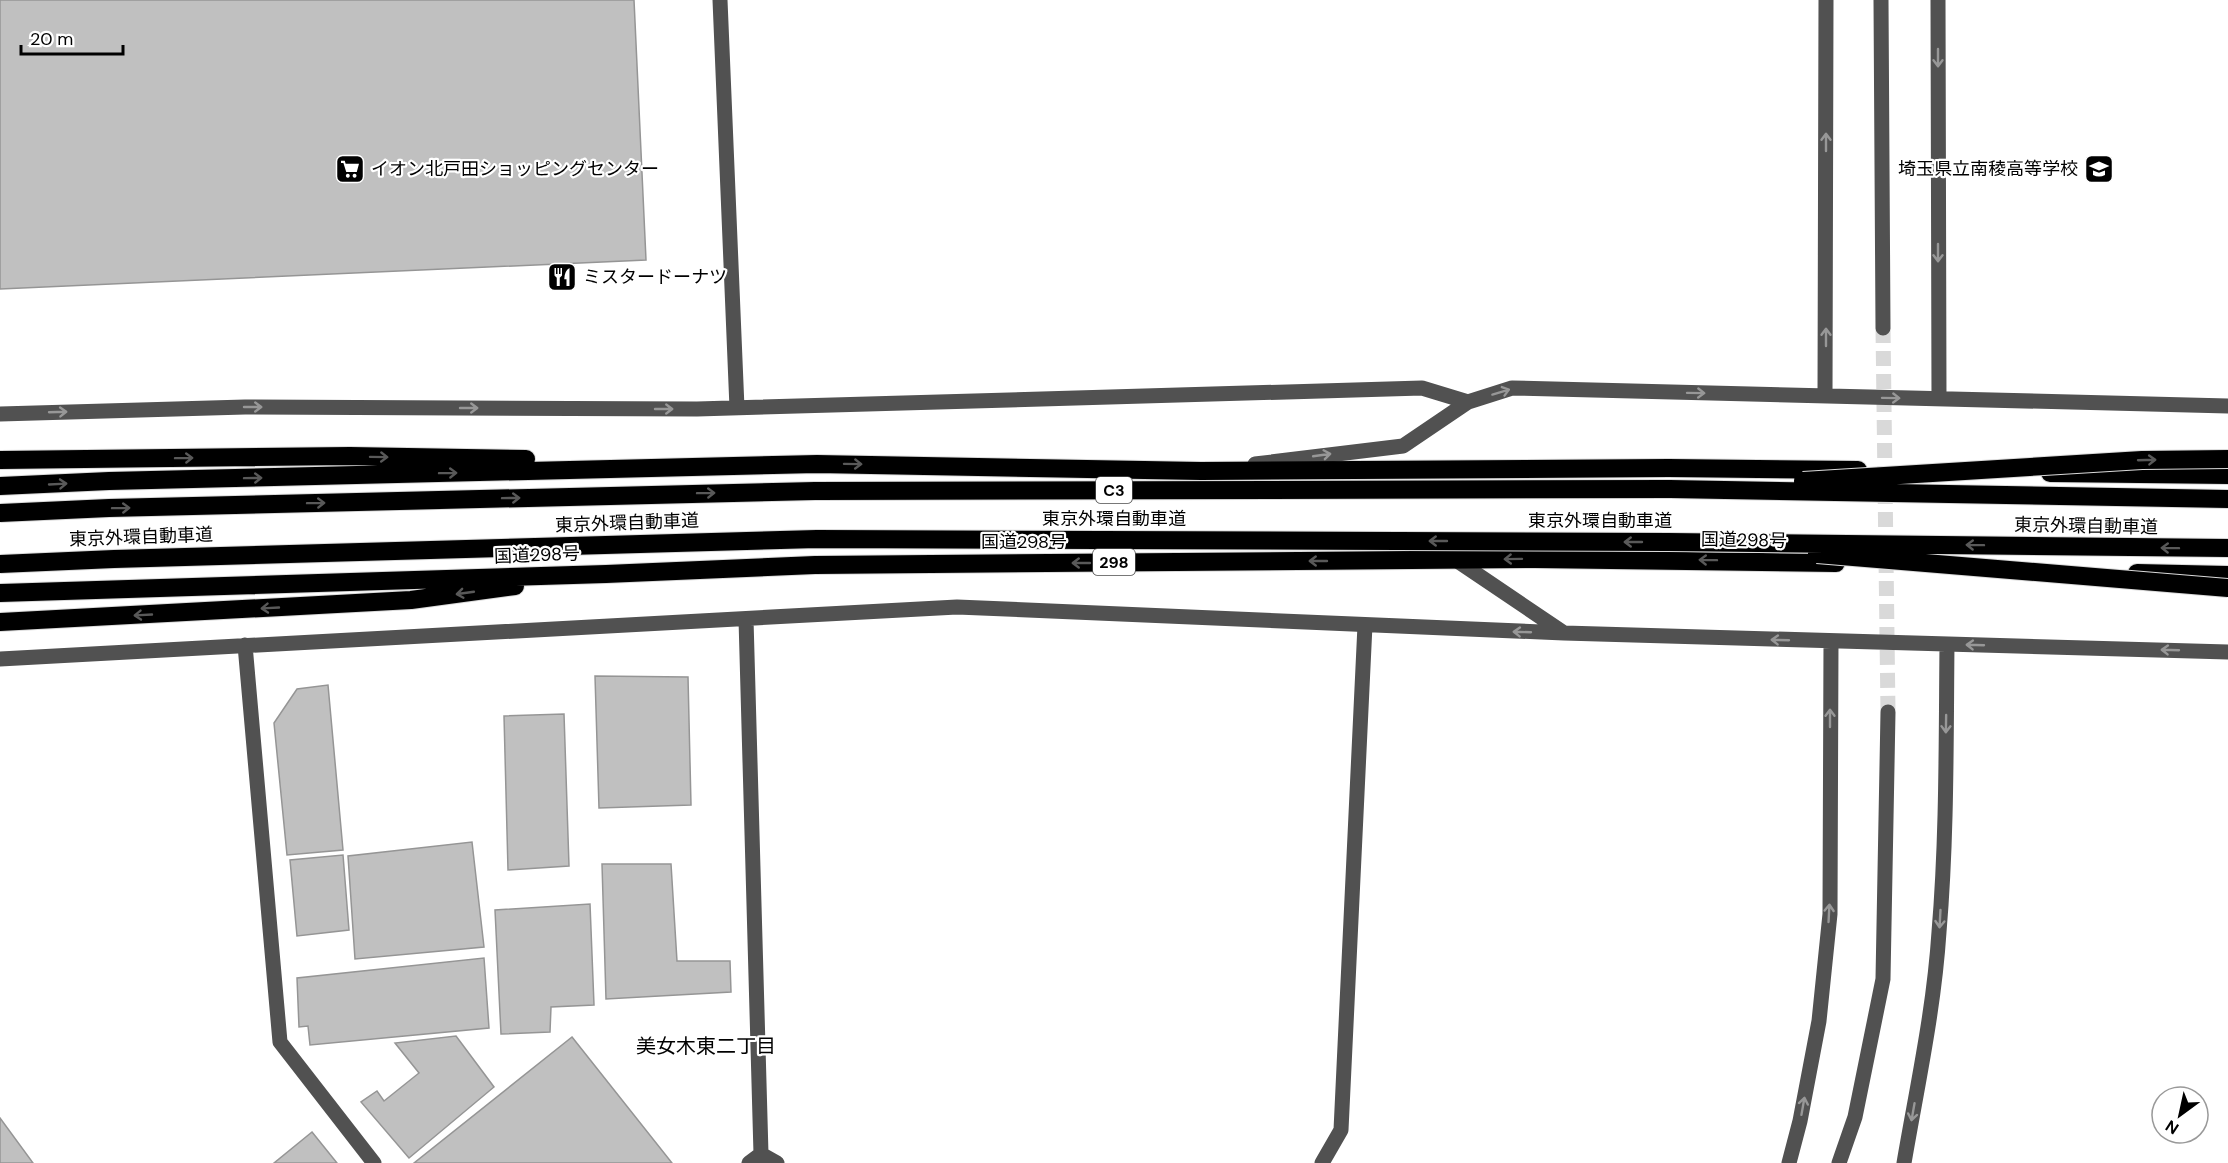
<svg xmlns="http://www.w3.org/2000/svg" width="2228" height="1163" font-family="'DM Sans','Noto Sans JP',sans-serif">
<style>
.building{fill:#c0c0c0;stroke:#959595;stroke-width:1.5}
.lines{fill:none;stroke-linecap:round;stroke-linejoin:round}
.minor-tunnel{stroke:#d9d9d9;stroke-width:15;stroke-dasharray:15 8;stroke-linecap:butt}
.highway-casing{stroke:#dbdbdb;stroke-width:20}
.minor{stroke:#515151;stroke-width:15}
.highway{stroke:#000;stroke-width:18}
.highway-bridge-casing{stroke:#dbdbdb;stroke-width:20;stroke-linecap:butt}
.highway-bridge{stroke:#000;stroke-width:18}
.oneway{stroke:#979797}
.oneway2{stroke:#595959}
.labels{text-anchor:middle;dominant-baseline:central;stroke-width:4.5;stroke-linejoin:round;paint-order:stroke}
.shield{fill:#fff;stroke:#4c4c4c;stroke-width:1.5}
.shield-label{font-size:16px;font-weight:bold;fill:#000}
.poi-label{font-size:18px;fill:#000;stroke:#fff;text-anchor:start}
.street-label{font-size:18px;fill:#000;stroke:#fff}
.neighbourhood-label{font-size:20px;fill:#000;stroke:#fff}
</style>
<rect width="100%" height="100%" fill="#fff"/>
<path class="building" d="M0 0H634L646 260 0 289Z
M595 676 688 677 691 805 599 808Z
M328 685 343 850 287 855 274 723 297 689Z
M564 714 569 866 508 870 504 716Z
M472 842 484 947 355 959 348 856Z
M343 855 349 930 297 936 290 860Z
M602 864H671L677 961H730L731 992 606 999Z
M590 904 594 1005 551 1007 550 1032 501 1034 495 910Z
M484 958 489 1028 310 1045 308 1026 299 1027 297 978Z
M456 1036 494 1087 409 1158 361 1102 377 1091 384 1101 419 1073 395 1043Z
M572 1037 672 1163H414Z
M0 1118 33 1163H0Z
M312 1132 337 1163H274Z"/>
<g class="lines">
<path class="minor-tunnel" d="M1883 328 1888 712"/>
<g class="highway-casing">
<path id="highway" d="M0 460 350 456 526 459
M2050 473 2228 475
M0 486 109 481 817 464 1201 471 1669 468 1858 470
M2137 573 2228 575
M0 593 606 574 815 565 1535 559 1836 563
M0 622 411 600 515 586"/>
</g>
<path class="minor" d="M720 0 737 408
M1881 0 1883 328
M1938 0 1939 399
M1825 396 1826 0
M0 414 245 407 697 409 1422 388 1468 402
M1255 464 1403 446 1468 402 1512 388 2228 406
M1456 560 1564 633
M746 619 761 1154 749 1163
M245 645 280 1042 374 1163
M0 659 957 607 1564 633 2228 652
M761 1154 777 1163
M1322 1163 1341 1130 1365 625
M1789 1163 1800 1121 1819 1021 1830 914 1831 641
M1839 1163 1855 1117 1883 979 1888 712
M1904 1163C1917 1087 1934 1010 1939 932 1947 837 1946 740 1947 644"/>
<use href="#highway" class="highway"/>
<g class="highway-bridge-casing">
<path id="highway-bridge" d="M1803 481 2142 460 2228 459
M0 513 109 508 815 491 1670 489 2228 499
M1817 554 2228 588
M0 564 114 559 817 539 1669 542 2228 548"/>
</g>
<use href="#highway-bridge" class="highway-bridge"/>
</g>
<defs><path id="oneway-shaft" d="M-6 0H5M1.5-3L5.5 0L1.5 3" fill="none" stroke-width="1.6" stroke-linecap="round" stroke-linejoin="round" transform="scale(1.5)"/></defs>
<g class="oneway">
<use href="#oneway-shaft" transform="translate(1938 58) rotate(90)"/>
<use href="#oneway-shaft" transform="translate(1826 142) rotate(-90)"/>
<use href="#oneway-shaft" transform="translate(1938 253) rotate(90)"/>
<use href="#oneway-shaft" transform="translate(1826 337) rotate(-90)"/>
<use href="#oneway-shaft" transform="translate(1501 392) rotate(-17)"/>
<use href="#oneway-shaft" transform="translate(1696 393) rotate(1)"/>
<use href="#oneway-shaft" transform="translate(1891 398) rotate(1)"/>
<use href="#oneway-shaft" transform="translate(253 407)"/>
<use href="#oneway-shaft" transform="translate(469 408)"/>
<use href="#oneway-shaft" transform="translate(664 409)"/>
<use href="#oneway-shaft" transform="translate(58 412) rotate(-2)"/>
<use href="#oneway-shaft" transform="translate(1322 455) rotate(-8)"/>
<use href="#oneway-shaft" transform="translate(1522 632) rotate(-178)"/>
<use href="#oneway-shaft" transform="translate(1780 640) rotate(-178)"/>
<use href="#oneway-shaft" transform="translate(1975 645) rotate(-178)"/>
<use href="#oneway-shaft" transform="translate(2170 650) rotate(-178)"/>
<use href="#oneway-shaft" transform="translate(1830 718) rotate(-90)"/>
<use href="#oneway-shaft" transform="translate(1946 724) rotate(91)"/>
<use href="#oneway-shaft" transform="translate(1829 913) rotate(-87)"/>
<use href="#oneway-shaft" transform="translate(1940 919) rotate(93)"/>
<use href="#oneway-shaft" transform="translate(1803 1106) rotate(-80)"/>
<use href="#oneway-shaft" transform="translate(1913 1112) rotate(100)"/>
</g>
<g class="oneway2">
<use href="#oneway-shaft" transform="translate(379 457) rotate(1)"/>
<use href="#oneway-shaft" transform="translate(184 458) rotate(-1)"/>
<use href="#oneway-shaft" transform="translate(2147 460) rotate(-2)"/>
<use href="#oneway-shaft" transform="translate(853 464) rotate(1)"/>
<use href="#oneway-shaft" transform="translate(448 473) rotate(-1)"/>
<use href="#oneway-shaft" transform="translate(253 478) rotate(-1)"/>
<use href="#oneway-shaft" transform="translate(58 484) rotate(-3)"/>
<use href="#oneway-shaft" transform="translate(706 493) rotate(-1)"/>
<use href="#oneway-shaft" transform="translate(511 498) rotate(-1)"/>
<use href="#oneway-shaft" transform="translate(316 503) rotate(-1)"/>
<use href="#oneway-shaft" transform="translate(121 508) rotate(-1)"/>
<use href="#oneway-shaft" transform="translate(1438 541) rotate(-180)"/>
<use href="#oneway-shaft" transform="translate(1633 542) rotate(-180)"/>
<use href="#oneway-shaft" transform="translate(1975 545) rotate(-179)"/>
<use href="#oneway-shaft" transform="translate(2170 548) rotate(-179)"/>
<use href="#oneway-shaft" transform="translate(1513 559) rotate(179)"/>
<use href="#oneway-shaft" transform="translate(1708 560) rotate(-179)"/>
<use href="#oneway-shaft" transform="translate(1318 561) rotate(180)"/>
<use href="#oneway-shaft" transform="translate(1081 563) rotate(180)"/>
<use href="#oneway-shaft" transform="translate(465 593) rotate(172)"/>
<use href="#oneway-shaft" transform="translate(270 608) rotate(177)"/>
<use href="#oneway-shaft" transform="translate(143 615) rotate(177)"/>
</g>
<defs>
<g id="supermarket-square" transform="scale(1.5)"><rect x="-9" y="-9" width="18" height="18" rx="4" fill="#000" stroke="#fff"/><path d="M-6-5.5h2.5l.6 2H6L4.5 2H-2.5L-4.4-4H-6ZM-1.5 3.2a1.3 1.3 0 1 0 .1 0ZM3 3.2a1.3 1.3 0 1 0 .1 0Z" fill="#fff"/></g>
<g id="school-square" transform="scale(1.5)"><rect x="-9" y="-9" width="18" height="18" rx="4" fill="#000" stroke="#fff"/><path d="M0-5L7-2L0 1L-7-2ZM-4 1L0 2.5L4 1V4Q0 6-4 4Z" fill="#fff"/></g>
<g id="restaurant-square" transform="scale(1.5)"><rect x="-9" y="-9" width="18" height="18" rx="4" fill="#000" stroke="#fff"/><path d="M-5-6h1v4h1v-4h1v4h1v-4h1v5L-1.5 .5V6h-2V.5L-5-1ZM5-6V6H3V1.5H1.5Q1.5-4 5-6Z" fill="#fff"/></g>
</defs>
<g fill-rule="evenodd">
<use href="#supermarket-square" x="350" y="169"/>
<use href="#school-square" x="2099" y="169"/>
<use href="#restaurant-square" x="562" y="277"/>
</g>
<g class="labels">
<g class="shield">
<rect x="1096" y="477" width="36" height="26" rx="4.5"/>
<rect x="1093" y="549" width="42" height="26" rx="4.5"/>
</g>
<g class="shield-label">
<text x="1114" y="490">C3</text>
<text x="1114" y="562">298</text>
</g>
<g class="poi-label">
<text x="371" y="169">イオン北戸田ショッピングセンター</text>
<text x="2078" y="169" text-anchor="end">埼玉県立南稜高等学校</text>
<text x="583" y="277">ミスタードーナツ</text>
</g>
<g class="street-label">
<text x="1114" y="519">東京外環自動車道</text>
<text x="1600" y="521">東京外環自動車道</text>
<text transform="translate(627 523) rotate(-2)">東京外環自動車道</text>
<text transform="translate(2086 526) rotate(1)">東京外環自動車道</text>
<text transform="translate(141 537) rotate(-2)">東京外環自動車道</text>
<text transform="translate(1744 540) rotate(1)">国道298号</text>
<text x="1024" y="542">国道298号</text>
<text transform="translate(537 555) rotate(-2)">国道298号</text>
</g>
<g class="neighbourhood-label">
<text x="706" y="1046">美女木東二丁目</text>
</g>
</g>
<g transform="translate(2180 1115) rotate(213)"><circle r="28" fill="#ffffff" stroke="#999999" stroke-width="1.5"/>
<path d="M0-4.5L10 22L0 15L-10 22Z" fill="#000000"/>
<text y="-9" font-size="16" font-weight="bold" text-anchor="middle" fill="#000000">N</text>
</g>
<path d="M21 45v9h102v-9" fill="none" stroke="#000000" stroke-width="3"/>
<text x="30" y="45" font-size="18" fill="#000000" stroke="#ffffff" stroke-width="4.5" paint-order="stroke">20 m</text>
</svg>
